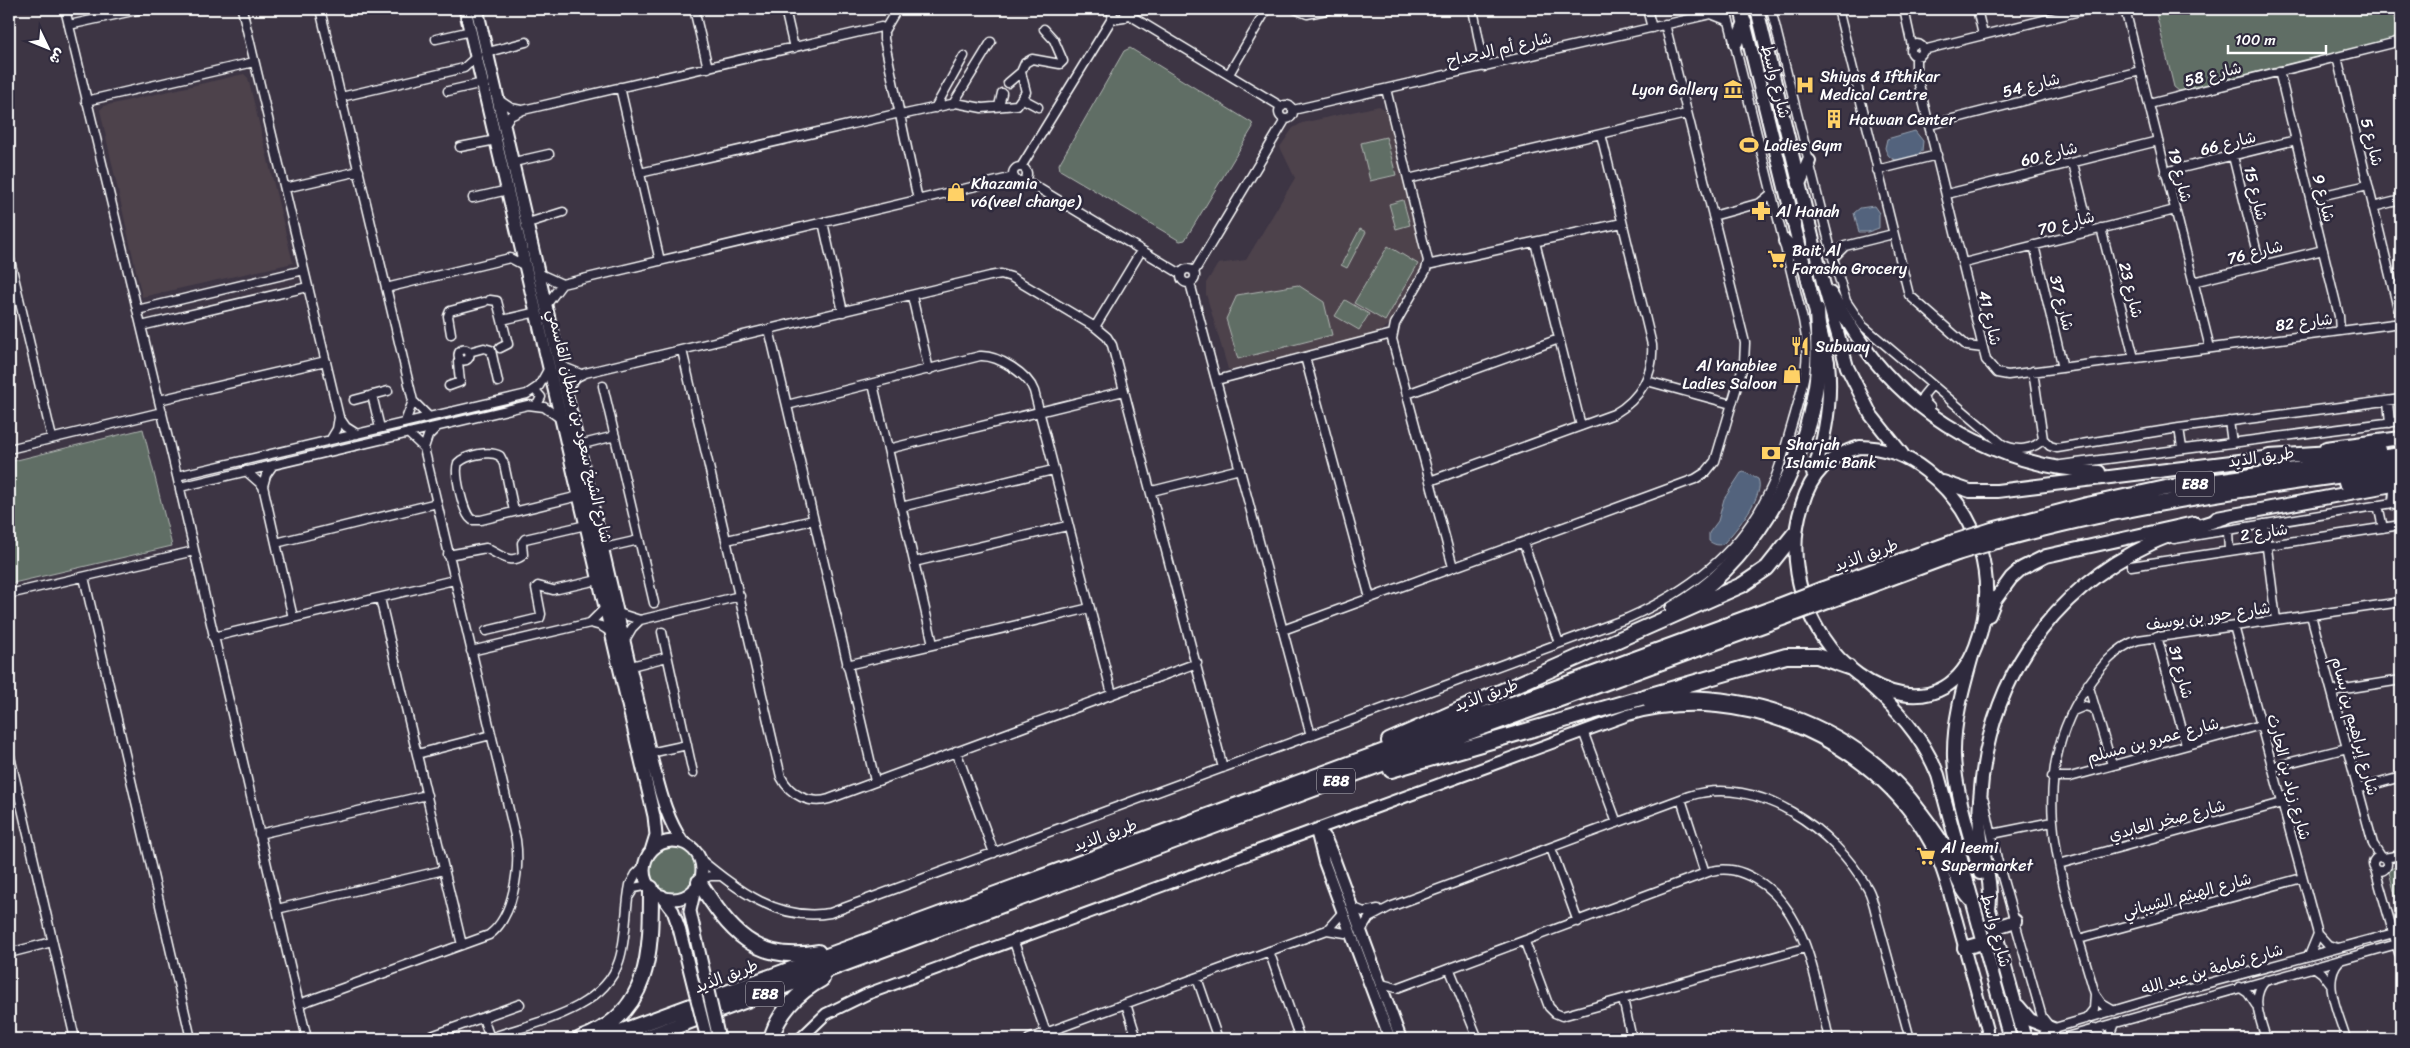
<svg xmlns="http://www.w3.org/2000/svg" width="2410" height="1048" font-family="Sriracha,'Playpen Sans Arabic',sans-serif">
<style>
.built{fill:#4d424c}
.green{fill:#606e65;stroke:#b0b6b2}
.water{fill:#52647d;stroke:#97a2b1}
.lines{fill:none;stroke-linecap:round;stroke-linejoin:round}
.minor-casing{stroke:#fff;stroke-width:11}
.tertiary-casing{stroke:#fff;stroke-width:14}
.secondary-casing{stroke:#fff;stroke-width:15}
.primary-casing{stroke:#fff;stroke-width:16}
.trunk-casing{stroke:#fff;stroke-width:16}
.motorway-casing{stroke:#fff;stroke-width:18}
.minor{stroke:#2f2a3d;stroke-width:8}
.tertiary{stroke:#2f2a3d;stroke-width:10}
.secondary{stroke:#2f2a3d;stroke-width:11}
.primary{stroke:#2f2a3d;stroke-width:12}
.trunk{stroke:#2f2a3d;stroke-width:12}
.motorway{stroke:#2f2a3d;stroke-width:14}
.secondary-bridge-casing{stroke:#fff;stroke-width:15;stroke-linecap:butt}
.motorway-bridge-casing{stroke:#fff;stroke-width:18;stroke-linecap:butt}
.secondary-bridge{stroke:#2f2a3d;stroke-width:11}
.motorway-bridge{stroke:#2f2a3d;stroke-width:14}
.labels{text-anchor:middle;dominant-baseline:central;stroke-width:5;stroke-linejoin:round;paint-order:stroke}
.shield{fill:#2f2a3d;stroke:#c1bfc5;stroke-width:1}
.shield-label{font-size:15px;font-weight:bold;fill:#fff}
.street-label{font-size:16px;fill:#fff;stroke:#2f2a3d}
.poi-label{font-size:16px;fill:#fff;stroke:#2f2a3d;text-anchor:start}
</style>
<rect width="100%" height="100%" fill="#3d3544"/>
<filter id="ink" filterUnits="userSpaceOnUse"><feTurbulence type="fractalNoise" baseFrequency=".02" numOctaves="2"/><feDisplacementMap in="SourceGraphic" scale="10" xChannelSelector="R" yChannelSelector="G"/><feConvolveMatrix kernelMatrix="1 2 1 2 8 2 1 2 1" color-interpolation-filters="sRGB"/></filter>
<g filter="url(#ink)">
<path class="built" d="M244 74 248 78 293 263 142 297 100 110 104 106Z
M1379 106 1386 110 1423 251 1421 268 1390 324 1376 334 1234 372 1228 369 1206 294V283L1218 264 1246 260 1295 178 1280 147 1293 128 1302 123Z"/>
<path class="green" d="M2155 9H2392L2397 32 2393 39 2179 91 2174 87Z
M1130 48 1252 123 1253 127 1185 240 1180 241 1060 170 1059 164 1124 51Z
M1386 137 1396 175 1370 181 1361 143Z
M1403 200 1410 225 1396 229 1389 204Z
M1360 229 1366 232 1347 268 1341 265Z
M1388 246 1418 264 1385 321 1354 303Z
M1298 285 1324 302 1332 335 1238 359 1226 319 1237 295Z
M1345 300 1369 314 1359 330 1335 316Z
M143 429 172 546 9 584V462Z
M650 872a24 24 0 1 1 48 0a24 24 0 1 1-48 0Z
M2401 866V917L2389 872 2392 868Z"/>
<path class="water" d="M1915 131 1923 141 1922 151C1910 161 1890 167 1885 148L1887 139Z
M1874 206 1879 213V228L1868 232H1859L1854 213 1860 208Z
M1744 472 1758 479C1766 495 1735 531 1724 543 1719 547 1713 544 1709 541V533L1718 521 1724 499 1741 473Z"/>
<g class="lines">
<g class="minor-casing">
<path id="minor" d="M65 9 177 476 307 1039
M242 9 339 417 337 429 331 439
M320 9 413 401 405 422
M694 9 708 68
M785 9 794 48
M897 9 884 31V39L918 200
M1113 9 1112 15 1117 19 1124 18 1126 11
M1295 9 1307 14 1331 9
M1473 9 1484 67
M1647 9 1652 28
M1771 9 1833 258 1846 301 1863 326 2002 444C2015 452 2034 450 2043 439
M1838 9 1909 295 1967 346 1983 348
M1904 9 1912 46
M1977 9 1983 35
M2125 9 2210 348
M1126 13 1282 107
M69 25 142 9
M436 39 471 31
M1911 50a6 6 0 1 1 12 0a6 6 0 1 1-12 0Z
M1923 50 2088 9
M488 52 526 42
M1916 56V72L1986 360 1997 373 2008 375 2401 323
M2337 57 2401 321
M2279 71 2339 316 2340 331
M1229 74 1267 9
M1008 83 1021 72
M620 87 660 261
M1386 89 1428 261 1426 270 1395 324 1392 339 1453 567
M448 91 483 83
M341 97 464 68 477 56
M1023 99 1038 107
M499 100 511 108 521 110
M86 101 254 62
M953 104 991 42
M2149 104 2401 41
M1279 112a7 7 0 1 1 14 0a7 7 0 1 1-14 0Z
M999 106 1002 93
M935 108 964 56
M1293 110 1711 14 1729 21
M901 115 956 103 982 108 1017 105 1026 92 1021 72 1025 63 1032 59 1060 64 1063 61 1054 40 1044 29
M505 124 510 116 523 110 881 27
M1929 125 2140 71
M460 147 496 140
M2233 156 2260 265
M514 162 549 154
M2073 163 2090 231
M1013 174a7 7 0 1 1 14 0a7 7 0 1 1-14 0Z
M1021 167 1113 17
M1877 170 1937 155
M2165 172 2296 140
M640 173 900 113
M1408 179 1686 114
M1025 180 1181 274
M285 188 359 171
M1947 194 2158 141
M473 198 508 190
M2311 198 2368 185
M2373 207 2401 200
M1713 216 1760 203 1772 193
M823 222 843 312
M528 223 563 212
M2101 228 2134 358
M1535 242 1581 426
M2034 245 2063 368
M9 256 52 438
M1833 258 1845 246 1893 234
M1964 263 2175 210
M1427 265 1622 223
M1181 276a7 7 0 1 1 14 0a7 7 0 1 1-14 0Z
M1194 272 1285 120
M540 274 562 284 1014 177
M2193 282 2323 250
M1190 283 1311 736
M386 288 510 258 525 266
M912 296 929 370
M490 300 497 301 508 344 500 348
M547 304 562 284
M137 310 304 270
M502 320 537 312
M141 326 308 287
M1095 327 1141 251
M769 329 875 781
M451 334 448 316 450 311 484 302
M458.5 355a5.5 5.5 0 1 1 11 0a5.5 5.5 0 1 1-11 0Z
M682 350 781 777C790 795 810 805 829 799L1197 663
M469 352 484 348 491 350 498 382
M1305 357 1370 598
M561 366 581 374
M2033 371 2043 439
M1217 380 1392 334
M1647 381 1731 404
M873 384 933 644
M449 386 460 382 458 362 460 359
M603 386 654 603
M566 389 577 377 585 373 990 276 1001 274 1011 277 1095 327 1107 337 1112 345 1223 768
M535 390 541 397 537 405
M1407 394 1559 339
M372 395 380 428
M159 400 326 361
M354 400 388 391
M413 401 429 417
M2388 401 2390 423
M787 405 980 356C998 355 1028 374 1034 391L1112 694
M1930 407 1925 402 1923 396 1932 385
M339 417 346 427 357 434
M2229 421 2232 443
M2179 428 2182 448
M2043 439 2050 446 2057 448 2179 428 2401 399
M579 445 615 436
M424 448 428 436 437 427
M9 449 162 412
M888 449 1124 391
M273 465 266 475 263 486 293 618
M2061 465 2401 421
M246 471 263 486
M177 476 527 394 539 386 549 368
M1430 481 1614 414C1640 399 1654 375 1652 345L1601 134
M180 487 528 405 544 407 561 419
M1152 491 1240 469
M2378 505 2383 528
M901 507 1053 470
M514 511 504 464 500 456C490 450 466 455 458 463 454 473 463 514 472 520H481L579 496
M2264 524 2276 620
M2228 531 2229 551
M2174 539 2399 502
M727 540 813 520
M1523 542 1559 643
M276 543 437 503
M604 548 639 540
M448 555 486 548C497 553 511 566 523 555L522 543 525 539 586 525
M914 562 1067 526
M2131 566 2401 525
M84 577 191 1039
M558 589 598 580
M9 594 194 551
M380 598 462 945
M618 613 640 620
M2311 615 2373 844 2382 858
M590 623 605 608
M2234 626 2318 934 2328 945 2338 948
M1283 630 1695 479 1706 472 1715 461 1744 363 1745 343 1665 24
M486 631 540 618 541 614 536 588 538 586 553 590
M662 632 693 773
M2157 636 2186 745
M213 637 454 580
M625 640 632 628 640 620 740 596
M471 651 590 623 601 626 611 632
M847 665 1090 608
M631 666 667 657
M2088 684 2112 765
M2332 691 2401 680
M2073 711 2085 706 2092 708 2096 713
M1583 731 1617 823
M956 751 994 853
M9 752 75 1039
M650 753 687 745
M417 754 491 735
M2272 767 2347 748
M2052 777H2070L2261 725
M2358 789 2401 777
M1681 799 1705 873
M1984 800 1997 859 2042 1017 2049 1026
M259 834 427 795
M1992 834 2052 822
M1551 848 1578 922
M2373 864a7 7 0 1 1 14 0a7 7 0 1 1-14 0Z
M2384 858 2401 855
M700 859C738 890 778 922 830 913L1628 618C1687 592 1741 552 1769 492 1780 471 1785 447 1792 424 1803 386 1812 360 1803 320L1726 9
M2059 864 2282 803
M2375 869 2401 960
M700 880 710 876H720
M629 896 634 888 649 885
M1352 907 1364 912 1378 909
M277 909 444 870
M1327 930 1343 912
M1361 931 1369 918 1390 907 1689 796C1758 774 1835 830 1868 889 1874 900 1876 917 1880 929 1890 966 1900 1003 1910 1039
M2079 939 2302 878
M1014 942 1046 1033
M1525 942 1549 1007 1555 1013 1562 1016 1805 948
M1269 951 1300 1039
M9 953 52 942
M2309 956 2318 934
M2340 960C2320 980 2340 1016 2346 1039
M2314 967 2322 973 2331 985
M1450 970 1478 1039
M1197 978 1218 1039
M1381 984 1397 988 1711 871C1728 867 1741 871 1755 879 1808 909 1816 985 1829 1039
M2239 987 2248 993 2256 1005
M1623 999 1632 1039
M299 1004 489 935C514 917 520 868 516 840L424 448 408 433
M1126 1004 1137 1039
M2114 1011 2102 1004 2095 994C2066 892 2020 786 2086 688 2099 669 2116 647 2138 640L2401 602
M483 1018 490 1038
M2086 1019 2094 1009 2095 994
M2094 1028 2106 1039
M423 1039 520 1004
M487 1039C531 1023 603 1012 619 961 627 937 625 909 630 885L636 874 645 865
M1029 1039 1327 930 1351 934
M2044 1039V1034L2048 1030 2190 988 2394 933
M2059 1039 2397 944
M2109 1039 2115 1023
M2266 1039C2261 1020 2249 997 2266 980"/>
</g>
<g class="tertiary-casing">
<path id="tertiary" d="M1318 829 1326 839 1334 858 1401 1039
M1316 830 1324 862 1390 1039
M800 1039 826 1014 867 994 1628 715C1743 681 1883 745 1935 853 1945 874 1950 898 1957 921 1967 958 1977 994 1987 1030V1039"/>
</g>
<g class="secondary-casing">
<path id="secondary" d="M465 9 654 816 656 835 651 851
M477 9 650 753C659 785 664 815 683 843
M644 870a29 29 0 1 1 58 0a29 29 0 1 1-58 0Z
M662 896 673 911 679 928
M693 925 690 911 695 888"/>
</g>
<g class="primary-casing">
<path id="primary" d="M1741 9 1828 362C1832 401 1826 436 1813 473
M1757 9 1823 282 1847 367 1871 415 1902 454
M1736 43 1745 22
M1799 184 1809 161
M1785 241 1803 262
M1830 293C1845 316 1857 339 1874 360 1930 429 2011 468 2099 472
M1860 447C1885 447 1906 455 1926 471 1980 513 2000 582 1976 646 1945 728 1860 695 1823 638 1797 599 1788 549 1802 505 1811 474 1829 455 1860 447Z
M2326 448 2401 438
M1943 482 1970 491H1997L2280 456
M2395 503 2396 491 2401 484
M2217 518 2398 484
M1989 615 1995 600 2011 578 2022 568 2046 556 2194 523"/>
</g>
<g class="trunk-casing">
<path id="trunk" d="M1972 656C1963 688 1953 723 1954 757 1956 796 1970 835 1980 873
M1863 679C1895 707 1922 735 1938 775L2010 1039
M1987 902 2025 1039
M1989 909C1993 885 1984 861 1981 838 1979 825 1979 812 1980 800 1987 685 2047 592 2152 543 2176 532 2202 525 2227 517
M1994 928 2015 921
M1964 948 1983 943
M2018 1006 2030 1020 2053 1029"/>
</g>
<g class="motorway-casing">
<path id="motorway" d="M2269 457 2378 450
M2346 483 2401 479
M1992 530 2087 505 2166 488 2401 455
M1997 541C2129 503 2265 486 2401 467
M1823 589 1954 542
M1828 601 1957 553
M1673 609C1751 566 1803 471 1816 386 1820 360 1818 335 1817 310
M1649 700C1753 690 1859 728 1921 814 1931 827 1941 841 1948 855 1955 870 1960 887 1971 899
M1389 741 1742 585 1767 568 1795 533
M1391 770 1786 656H1817L1848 667
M699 882C729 930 756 964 818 952
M580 1039C651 1014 651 953 651 888
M601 1039 1779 606
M642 1039 1319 787 1785 617
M771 1039C778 1013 798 992 822 979"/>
</g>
<use href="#minor" class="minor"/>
<use href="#tertiary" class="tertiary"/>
<use href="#secondary" class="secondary"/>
<use href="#primary" class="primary"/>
<use href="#trunk" class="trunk"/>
<use href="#motorway" class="motorway"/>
<g class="secondary-bridge-casing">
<path id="secondary-bridge" d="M693 925 719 1039
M679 928 707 1039"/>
</g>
<g class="motorway-bridge-casing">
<path id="motorway-bridge" d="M1954 542 1992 530
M1957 553 1997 541
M1779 606 1823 589
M1785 617 1828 601"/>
</g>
<use href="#secondary-bridge" class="secondary-bridge"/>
<use href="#motorway-bridge" class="motorway-bridge"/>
</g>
</g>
<defs>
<g id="hospital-bare" transform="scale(1.5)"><path d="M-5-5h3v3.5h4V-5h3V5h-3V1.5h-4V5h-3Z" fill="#ffd166" stroke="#2f2a3d" stroke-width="2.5" paint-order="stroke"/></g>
<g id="museum-bare" transform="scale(1.5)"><path d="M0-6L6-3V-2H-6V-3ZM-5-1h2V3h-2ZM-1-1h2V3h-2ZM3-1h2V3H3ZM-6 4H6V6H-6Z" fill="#ffd166" stroke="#2f2a3d" stroke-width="2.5" paint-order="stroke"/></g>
<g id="building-bare" transform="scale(1.5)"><path d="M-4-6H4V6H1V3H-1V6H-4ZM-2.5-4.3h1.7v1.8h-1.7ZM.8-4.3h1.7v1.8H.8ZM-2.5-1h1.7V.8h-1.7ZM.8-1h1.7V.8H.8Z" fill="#ffd166" stroke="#2f2a3d" stroke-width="2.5" paint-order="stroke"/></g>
<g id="stadium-bare" transform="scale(1.5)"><path d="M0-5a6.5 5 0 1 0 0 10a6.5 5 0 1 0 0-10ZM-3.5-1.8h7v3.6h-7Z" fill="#ffd166" stroke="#2f2a3d" stroke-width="2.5" paint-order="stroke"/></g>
<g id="shop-bare" transform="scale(1.5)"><path d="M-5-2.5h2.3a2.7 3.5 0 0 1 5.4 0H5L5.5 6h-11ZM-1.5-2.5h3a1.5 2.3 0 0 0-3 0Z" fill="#ffd166" stroke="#2f2a3d" stroke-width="2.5" paint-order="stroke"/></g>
<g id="pharmacy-bare" transform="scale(1.5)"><path d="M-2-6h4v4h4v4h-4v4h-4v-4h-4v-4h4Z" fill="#ffd166" stroke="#2f2a3d" stroke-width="2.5" paint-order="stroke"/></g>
<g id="supermarket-bare" transform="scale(1.5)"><path d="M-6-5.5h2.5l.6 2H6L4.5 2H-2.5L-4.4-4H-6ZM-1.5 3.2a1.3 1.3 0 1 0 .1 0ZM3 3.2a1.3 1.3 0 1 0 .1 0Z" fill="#ffd166" stroke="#2f2a3d" stroke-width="2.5" paint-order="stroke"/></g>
<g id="restaurant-bare" transform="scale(1.5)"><path d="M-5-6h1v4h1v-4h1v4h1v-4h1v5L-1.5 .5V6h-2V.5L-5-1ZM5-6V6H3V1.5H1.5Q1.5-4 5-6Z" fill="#ffd166" stroke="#2f2a3d" stroke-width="2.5" paint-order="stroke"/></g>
<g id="bank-bare" transform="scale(1.5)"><path d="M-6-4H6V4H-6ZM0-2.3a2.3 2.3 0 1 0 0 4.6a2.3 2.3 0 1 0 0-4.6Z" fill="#ffd166" stroke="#2f2a3d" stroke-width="2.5" paint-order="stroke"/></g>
</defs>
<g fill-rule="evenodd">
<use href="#hospital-bare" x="1805" y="85"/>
<use href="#museum-bare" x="1733" y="89"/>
<use href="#building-bare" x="1834" y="119"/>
<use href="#stadium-bare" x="1749" y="145"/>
<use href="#shop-bare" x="956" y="192"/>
<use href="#pharmacy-bare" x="1761" y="211"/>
<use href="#supermarket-bare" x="1777" y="259"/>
<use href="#restaurant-bare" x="1800" y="346"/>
<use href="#shop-bare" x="1792" y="374"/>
<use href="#bank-bare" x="1771" y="453"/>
<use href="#supermarket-bare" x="1926" y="856"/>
</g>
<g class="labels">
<g class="shield">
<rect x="2176" y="471.5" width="38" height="25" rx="4"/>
<rect x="1317" y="768.5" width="38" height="25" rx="4"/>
<rect x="746" y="981.5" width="38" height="25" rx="4"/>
</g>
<g class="shield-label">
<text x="2195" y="484">E88</text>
<text x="1336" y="781">E88</text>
<text x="765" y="994">E88</text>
</g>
<g class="street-label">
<text transform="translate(1499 49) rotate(-13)">شارع أم الدحداح</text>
<text transform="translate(2213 74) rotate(-14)">شارع 58</text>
<text transform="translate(1776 81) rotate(76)">شارع واسط</text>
<text transform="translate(2031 85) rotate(-14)">شارع 54</text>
<text transform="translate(2372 142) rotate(76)">شارع 5</text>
<text transform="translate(2228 143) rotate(-14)">شارع 66</text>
<text transform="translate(2049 154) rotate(-14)">شارع 60</text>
<text transform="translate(2180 175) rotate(76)">شارع 19</text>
<text transform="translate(2256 193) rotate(76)">شارع 15</text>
<text transform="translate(2324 198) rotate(76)">شارع 9</text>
<text transform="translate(2066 223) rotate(-14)">شارع 70</text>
<text transform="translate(2255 252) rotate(-14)">شارع 76</text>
<text transform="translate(2131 290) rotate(76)">شارع 23</text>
<text transform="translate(2062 303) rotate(76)">شارع 37</text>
<text transform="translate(1990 318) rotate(77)">شارع 41</text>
<text transform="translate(2304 322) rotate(-7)">شارع 82</text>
<text transform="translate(580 426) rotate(77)">شارع الشيخ سعود بن سلطان القاسمي</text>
<text transform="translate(2261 457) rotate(-8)">طريق الذيد</text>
<text transform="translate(2264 532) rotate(-8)">شارع 2</text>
<text transform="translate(1866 555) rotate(-20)">طريق الذيد</text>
<text transform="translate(2208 616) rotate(-8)">شارع حور بن يوسف</text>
<text transform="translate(2181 672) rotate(75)">شارع 31</text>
<text transform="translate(1486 695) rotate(-20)">طريق الذيد</text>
<text transform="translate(2355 726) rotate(75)">شارع إبراهيم بن بسام</text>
<text transform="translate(2153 740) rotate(-15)">شارع عمرو بن مسلم</text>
<text transform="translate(2289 777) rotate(75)">شارع زياد بن الحارث</text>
<text transform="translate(2167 820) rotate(-15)">شارع صخر العابدي</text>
<text transform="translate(1105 835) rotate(-20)">طريق الذيد</text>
<text transform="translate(2187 895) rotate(-15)">شارع الهيثم الشيباني</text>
<text transform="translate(1996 930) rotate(75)">شارع واسط</text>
<text transform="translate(2212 969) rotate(-16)">شارع ثمامة بن عبد الله</text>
<text transform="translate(726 976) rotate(-21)">طريق الذيد</text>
</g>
<g class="poi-label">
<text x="1820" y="76">Shiyas &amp; Ifthikar<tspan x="1820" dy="18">Medical Centre</tspan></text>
<text x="1718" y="89" text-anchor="end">Lyon Gallery</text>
<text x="1849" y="119">Hatwan Center</text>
<text x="1764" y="145">Ladies Gym</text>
<text x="971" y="183">Khazamia<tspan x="971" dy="18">v6(veel change)</tspan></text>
<text x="1776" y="211">Al Hanah</text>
<text x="1792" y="250">Bait Al<tspan x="1792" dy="18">Farasha Grocery</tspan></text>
<text x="1815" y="346">Subway</text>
<text x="1777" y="365" text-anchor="end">Al Yanabiee<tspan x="1777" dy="18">Ladies Saloon</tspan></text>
<text x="1786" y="444">Sharjah<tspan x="1786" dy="18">Islamic Bank</tspan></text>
<text x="1941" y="847">Al Ieemi<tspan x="1941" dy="18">Supermarket</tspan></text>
</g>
</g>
<rect width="2410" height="1048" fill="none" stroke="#2f2a3d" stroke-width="30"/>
<rect x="15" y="15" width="2380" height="1018" fill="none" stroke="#fff" stroke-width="2" filter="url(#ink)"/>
<g transform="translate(48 48) rotate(133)" stroke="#2f2a3d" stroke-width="4" paint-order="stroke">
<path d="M0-4L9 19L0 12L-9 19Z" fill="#ffffff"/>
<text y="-8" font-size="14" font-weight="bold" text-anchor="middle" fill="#ffffff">ش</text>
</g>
<path d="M2228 45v8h98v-8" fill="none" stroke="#ffffff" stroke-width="2.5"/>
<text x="2235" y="45" font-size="15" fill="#ffffff" stroke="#2f2a3d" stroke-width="4" paint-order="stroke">100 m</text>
</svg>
